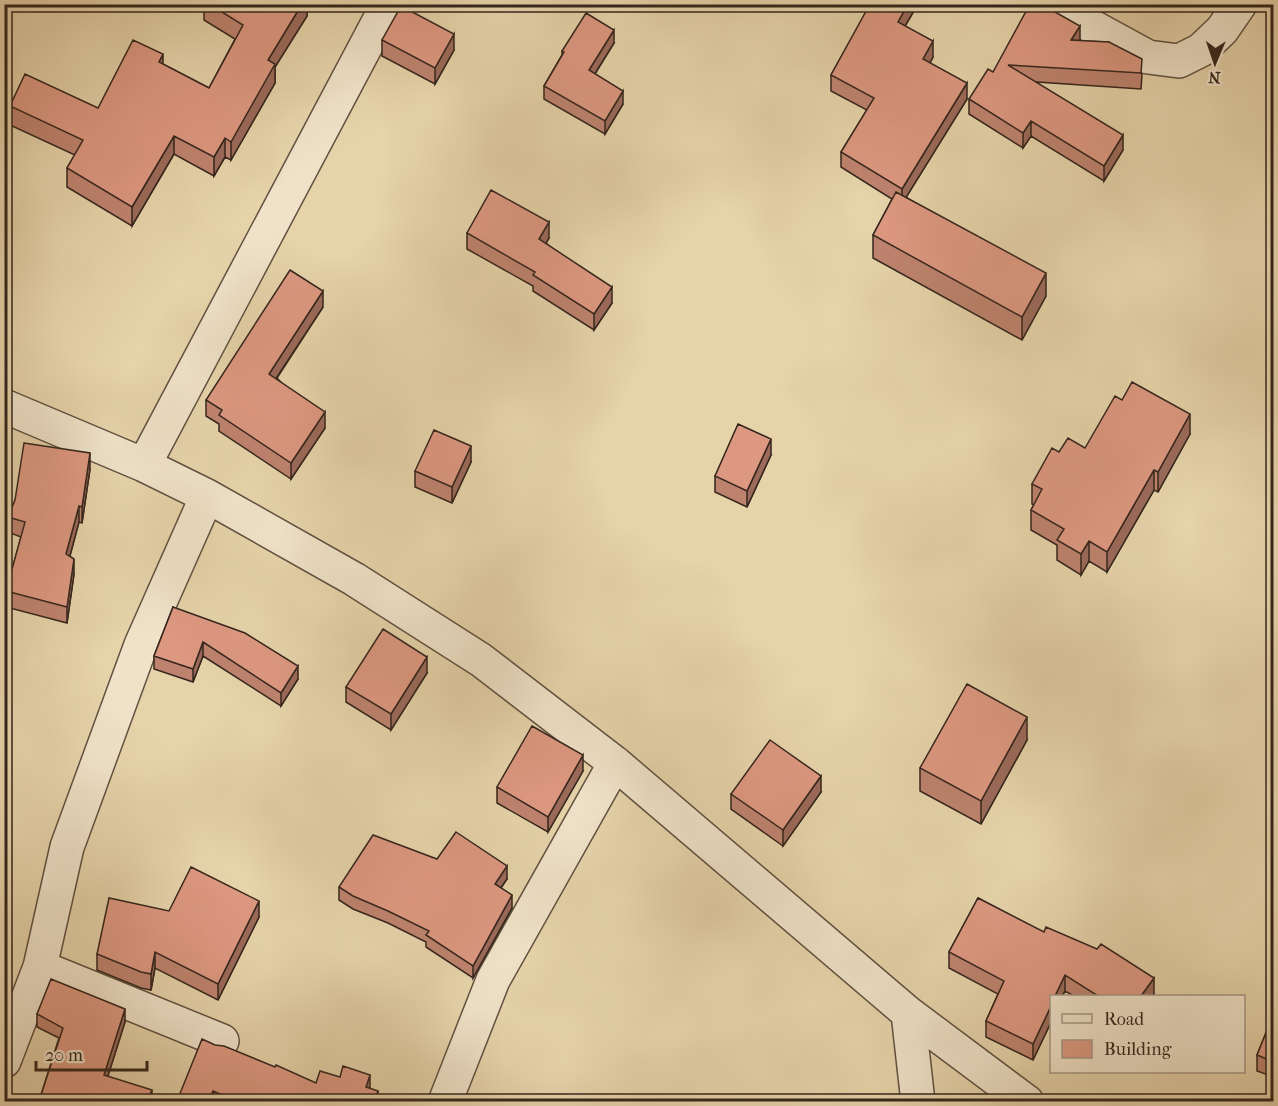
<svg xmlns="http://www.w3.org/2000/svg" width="1278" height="1106" font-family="'IM FELL French Canon',serif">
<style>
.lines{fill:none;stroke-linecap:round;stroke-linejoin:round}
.minor-casing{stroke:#615140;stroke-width:36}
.minor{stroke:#efe2c8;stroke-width:33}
.wall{fill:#be836f;stroke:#35261d;stroke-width:1.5}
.shaded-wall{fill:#9b6a5a;stroke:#35261d;stroke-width:1.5}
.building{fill:#dd9881;stroke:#35261d;stroke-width:1.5}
</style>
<rect width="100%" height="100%" fill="#e6d3aa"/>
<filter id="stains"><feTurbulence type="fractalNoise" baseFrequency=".00333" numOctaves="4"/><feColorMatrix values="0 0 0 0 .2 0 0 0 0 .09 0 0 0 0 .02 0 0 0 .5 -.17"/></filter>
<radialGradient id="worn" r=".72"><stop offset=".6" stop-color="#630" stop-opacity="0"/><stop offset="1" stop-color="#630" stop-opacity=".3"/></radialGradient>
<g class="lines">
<g class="minor-casing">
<path id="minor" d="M1051 4 1148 57 1179 61 1201 50 1222 30 1240 4
M4 406 144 465 207 496 354 579 481 660 615 763 908 1013 1027 1102
M144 465 388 4
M40 967 222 1041
M908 1013 918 1102
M4 1061 40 967 67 847 141 645 207 496
M445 1102 493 980 615 763"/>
</g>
<use href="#minor" class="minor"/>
</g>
<path class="wall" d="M204 4H307V16L275 67V83L231 160 225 157 214 176 174 154 132 226 67 187V168L75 155 10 125V106L98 108 163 64 209 88 235 39 204 20Z
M869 4H918L905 26 933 57 930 63 967 99 906 197 1046 296 1022 340 873 258V235L892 199 841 167V152L867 110 831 91V75L870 5Z
M382 40 454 50 435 84 382 56Z
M1080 41 1109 42 1142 74 1141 89 1036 82 1123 150 1104 181 1031 136 1023 148 969 114V99L993 72Z
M614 43 595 74 623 104 605 134 544 99V86L562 55V51Z
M467 233 549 238 546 243 612 303 594 330 533 291V286L467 249Z
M323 307 277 378 325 428 291 479 219 431V424L206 416V400Z
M1190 434 1158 492 1154 490 1107 572 1089 561 1081 575 1057 560V545L1031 530V510L1034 505 1032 504V484L1059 452Z
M771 455 747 507 715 492V476Z
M471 462 452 503 415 487V471Z
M90 469 82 523 79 522 70 556 74 574 67 623 6 607V591L21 537 8 532V517L15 500Z
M173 607 298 679 281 706 203 656 193 682 154 669V656Z
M427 673 391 730 346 702V687Z
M1027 740 981 824 920 791V768Z
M583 771 548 832 497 803V787Z
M821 792 783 846 731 809V794Z
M437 859 507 879 501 888 512 908 473 978 426 947V942L388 923 353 909 339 900V887Z
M978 898 1154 994 1152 996H1074L1065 991 1062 996H1052V1020L1033 1060 986 1037V1021L998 994 949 968V952Z
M169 911 259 917 218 1000 155 968 151 990 141 988 97 970V954Z
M1274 1013V1077L1257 1071V1055Z
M37 1014 125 1022 108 1076 152 1101H39L59 1038 37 1027Z
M275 1067 316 1083 370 1089 378 1101H177Z"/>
<path class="shaded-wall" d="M302 4H307V16L275 67V83L231 160V142L268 60Z
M908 4H918L898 38V22Z
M1080 26V41L1071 40Z
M614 30V43L589 83V70Z
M454 34V50L435 84V68Z
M933 41V57L923 75V59Z
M163 54V73L159 62Z
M967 83V99L902 204V189Z
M623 91V104L605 134V121Z
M1031 121V136L1023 148V133Z
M1123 135V150L1104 181V166Z
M174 136V154L132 226V207Z
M225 138V157L214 176V157Z
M549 222V238L539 255V239Z
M1046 273V296L1022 340V317Z
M612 287V303L594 330V314Z
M323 291V307L269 389V374Z
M325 412V428L291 479V463Z
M1190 414V434L1158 492V472Z
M771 439V455L747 507V491Z
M471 446V462L452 503V487Z
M90 453V469L82 523V507Z
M1154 470V490L1107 572V552Z
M79 506V522L66 570V554Z
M1089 541V561L1081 575V554Z
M74 559V574L67 623V607Z
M203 642V656L193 682V669Z
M427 657V673L391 730V714Z
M298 666V679L281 706V693Z
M1027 717V740L981 824V801Z
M583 755V771L548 832V817Z
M821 776V792L783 846V830Z
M507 866V879L495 896V884Z
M512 895V908L473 978V966Z
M259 901V917L218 1000V984Z
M155 952V968L151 990V974Z
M1065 975V991L1062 996H1055Z
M1154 978V994L1152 996H1141Z
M1052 1004V1020L1033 1060V1044Z
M125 1009V1022L104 1088V1075Z
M370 1075V1089L366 1087Z
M152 1090V1101H147Z
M213 1091V1101H209V1100Z
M378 1091V1101H374Z"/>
<path class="building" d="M209 4H302L268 60 275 64 231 142 225 138 214 157 174 136 132 207 67 168 83 140 10 106 25 74 98 108 133 40 163 54 159 62 209 88 243 25Z
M870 4H908L898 22 933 41 923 59 967 83 902 189 841 152 874 98 831 75Z
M1030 4H1041L1080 26 1071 40 1109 42 1142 59 1141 73 1008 65 1123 135 1104 166 1031 121 1023 133 969 99 988 69 993 72Z
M401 6 454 34 435 68 382 40Z
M586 13 614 30 589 70 623 91 605 121 544 86 564 52 562 51Z
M491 190 549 222 539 239 612 287 594 314 533 275 535 272 467 233Z
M896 192 1046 273 1022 317 873 235Z
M290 270 323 291 269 374 325 412 291 463 219 415 222 410 206 400Z
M1132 382 1190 414 1158 472 1154 470 1107 552 1089 541 1081 554 1057 540 1064 529 1031 510 1042 489 1032 484 1052 448 1059 452 1068 438 1085 448 1115 396 1122 400Z
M738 424 771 439 747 491 715 476Z
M434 430 471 446 452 487 415 471Z
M24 443 90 453 82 507 79 506 66 554 74 559 67 607 6 591 25 522 8 517 15 500Z
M173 607 245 633 298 666 281 693 203 642 193 669 154 656Z
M383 629 427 657 391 714 346 687Z
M967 684 1027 717 981 801 920 768Z
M532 726 583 755 548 817 497 787Z
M770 740 821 776 783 830 731 794Z
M456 832 507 866 495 884 512 895 473 966 426 935 429 931 388 911 353 896 339 887 373 835 437 859Z
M191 867 259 901 218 984 155 952 151 974 141 972 97 954 109 898 169 911Z
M978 898 1044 932 1046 927 1097 949 1101 944 1154 978 1141 996H1098L1065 975 1055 996H1052V1004L1033 1044 986 1021 1004 981 949 952Z
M51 979 125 1009 104 1075 152 1090 147 1101H39L63 1028 37 1014Z
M1274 1013V1062L1257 1055Z
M202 1039 215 1045 224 1046 275 1067 276 1065 316 1083 320 1071 340 1077 343 1066 370 1075 366 1087 378 1091 374 1101H237L213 1091 209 1100H208L207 1101H177Z"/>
<rect width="1278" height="1106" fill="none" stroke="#e6d3aa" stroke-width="24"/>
<rect x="6" y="6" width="1266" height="1094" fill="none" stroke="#35261d" stroke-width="3"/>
<rect x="12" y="12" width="1254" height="1082" fill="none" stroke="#35261d" stroke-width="1.5"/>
<rect x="1050" y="995" width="195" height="78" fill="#efe2c8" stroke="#a59784" stroke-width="1.5"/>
<rect x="1062" y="1014" width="30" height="9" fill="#efe2c8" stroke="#a59784" stroke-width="1.5"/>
<text x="1104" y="1025" font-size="18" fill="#35261d">Road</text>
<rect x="1062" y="1040" width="30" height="18" fill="#dd9881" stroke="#a59784" stroke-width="1.5"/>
<text x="1104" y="1055" font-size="18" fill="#35261d">Building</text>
<g transform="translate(1215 63) rotate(182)" stroke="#efe2c8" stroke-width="4.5" paint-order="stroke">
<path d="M0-4.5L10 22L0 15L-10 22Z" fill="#35261d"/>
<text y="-9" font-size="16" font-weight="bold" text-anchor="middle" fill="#35261d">N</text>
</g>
<path d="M36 1061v9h111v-9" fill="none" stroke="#35261d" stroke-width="3"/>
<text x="45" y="1061" font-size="18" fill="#35261d" stroke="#efe2c8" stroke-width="4.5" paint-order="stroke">20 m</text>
<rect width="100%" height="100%" filter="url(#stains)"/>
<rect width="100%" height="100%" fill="url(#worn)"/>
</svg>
